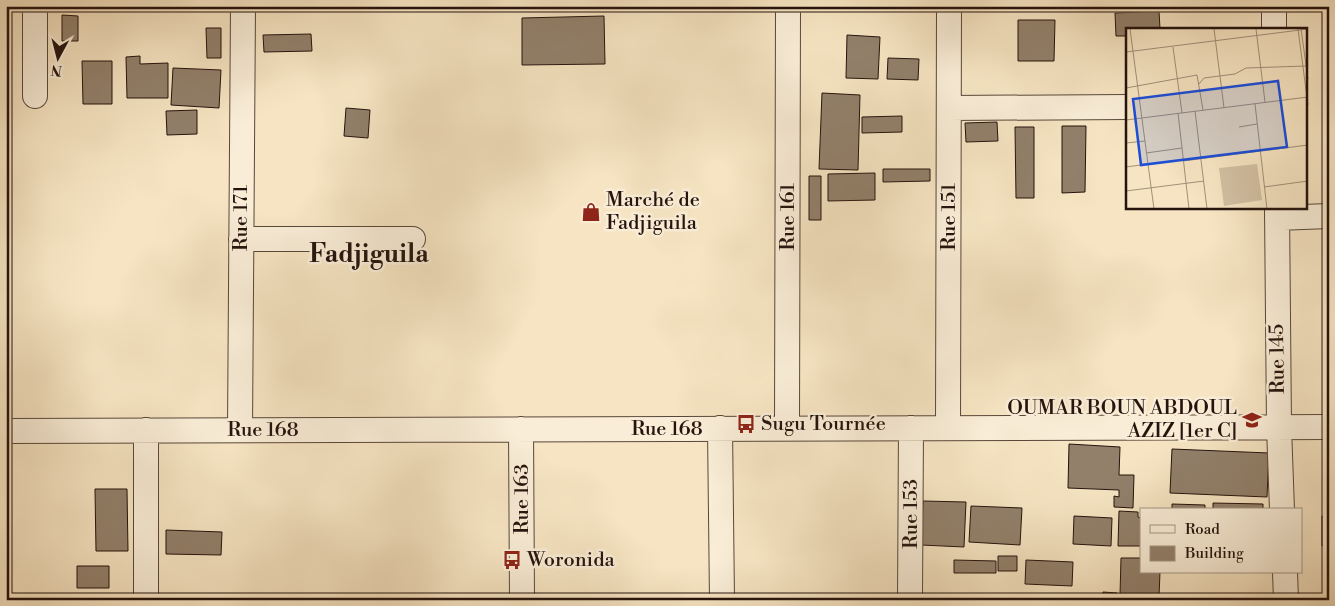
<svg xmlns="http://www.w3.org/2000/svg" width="1335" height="606" font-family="'Libre Bodoni',serif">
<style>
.building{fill:#92806b;stroke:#25130d}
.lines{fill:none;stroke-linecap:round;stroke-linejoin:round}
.street-casing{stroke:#59473a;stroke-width:26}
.street{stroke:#f9edd7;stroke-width:24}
.labels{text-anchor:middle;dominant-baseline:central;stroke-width:5;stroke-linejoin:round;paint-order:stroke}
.poi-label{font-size:20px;fill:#25130d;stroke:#f9edd7;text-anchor:start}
.street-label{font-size:20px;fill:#25130d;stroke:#f9edd7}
.district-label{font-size:25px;font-weight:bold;fill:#25130d;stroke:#f9edd7}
.inset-road{fill:none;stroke:#a2907a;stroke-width:1}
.view{fill:#1d4ed8;fill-opacity:0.15;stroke:#1d4ed8;stroke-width:2.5}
.inset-edge{fill:none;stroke:#25130d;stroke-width:2.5}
</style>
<rect width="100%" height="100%" fill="#f6e4c2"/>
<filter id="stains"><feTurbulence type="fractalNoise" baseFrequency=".004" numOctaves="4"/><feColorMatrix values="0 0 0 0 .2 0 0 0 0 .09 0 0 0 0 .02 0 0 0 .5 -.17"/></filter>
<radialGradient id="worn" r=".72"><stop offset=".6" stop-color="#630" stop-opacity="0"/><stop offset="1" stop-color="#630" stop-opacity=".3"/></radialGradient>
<path class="building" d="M1159 11 1160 29H1128V36H1116L1115 13Z
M62 15 78 16V41H62Z
M604 16 605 64 522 65V18Z
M1018 20H1055L1054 61H1018Z
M206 28H221V58H207Z
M311 34 312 51 264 52 263 35Z
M847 35 880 37 878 79 846 78Z
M140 56V64L168 63V98H127L126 57Z
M888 58 919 59 918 80 887 79Z
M82 61H112V104H83Z
M173 68 221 70 219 108 171 105Z
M822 93 860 95 858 170 819 169Z
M346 108 370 110 368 138 344 136Z
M197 110V134L167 135 166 111Z
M902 116V132L862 133V117Z
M997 122 998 141 966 142 965 123Z
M1062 126H1086L1085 192 1062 193Z
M1015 127H1034V198H1016Z
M883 169H930V181L883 182Z
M875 173V200L828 201V174Z
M809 176H821V220H809Z
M1069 444 1120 447 1119 475H1134L1133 508 1114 507V496L1119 497V490L1068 488Z
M1172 449 1269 453 1267 497 1170 493Z
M95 489H127L128 551H96Z
M923 501 966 502 964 547 921 545Z
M1213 503 1263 504V510H1213Z
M1172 504 1205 505V510H1172Z
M971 506 1022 508 1020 545 969 542Z
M1119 511 1138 512V517L1141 518V546H1118Z
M1074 516 1112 518 1111 546 1073 544Z
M1322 516H1329V545L1322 546Z
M166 530 222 532 221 555 166 554Z
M998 556H1017V571H998Z
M1121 558H1141V572H1160L1159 597 1120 595Z
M954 560 996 561V573H954Z
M1026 560 1073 562 1072 586 1025 584Z
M77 566H109V588H77Z
M1103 592 1117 593V600H1103Z"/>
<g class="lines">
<g class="street-casing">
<path id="street" d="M35 6V96
M1274 6V29
M949 108 1128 107
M1277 208 1279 427 1282 510
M1277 218 1329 216
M241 239H413
M720 428 722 600
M787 428 788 6
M948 428 949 6
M521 429 522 600
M240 430 243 6
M6 431 1329 427
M1285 572 1286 600
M146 600V430
M910 600 911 428"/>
</g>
<use href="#street" class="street"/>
</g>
<defs>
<g id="shop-bare" transform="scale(1.5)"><path d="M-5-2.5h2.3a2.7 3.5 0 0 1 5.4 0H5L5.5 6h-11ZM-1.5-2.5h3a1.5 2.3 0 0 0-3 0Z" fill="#8f2418" stroke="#f9edd7" stroke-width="2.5" paint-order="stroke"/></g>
<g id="school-bare" transform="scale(1.5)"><path d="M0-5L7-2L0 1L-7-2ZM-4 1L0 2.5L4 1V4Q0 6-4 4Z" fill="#8f2418" stroke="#f9edd7" stroke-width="2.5" paint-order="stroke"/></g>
<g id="bus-bare" transform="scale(1.5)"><path d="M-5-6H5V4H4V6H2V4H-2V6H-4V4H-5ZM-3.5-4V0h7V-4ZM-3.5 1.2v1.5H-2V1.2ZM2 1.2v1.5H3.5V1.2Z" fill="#8f2418" stroke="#f9edd7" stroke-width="2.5" paint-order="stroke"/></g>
</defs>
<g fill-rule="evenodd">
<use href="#shop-bare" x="591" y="212"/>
<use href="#school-bare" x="1252" y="420"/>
<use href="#bus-bare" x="746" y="424"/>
<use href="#bus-bare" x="512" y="560"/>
</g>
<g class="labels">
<g class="poi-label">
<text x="606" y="200">Marché de<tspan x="606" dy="23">Fadjiguila</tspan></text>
<text x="1237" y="408" text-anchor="end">OUMAR BOUN ABDOUL<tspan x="1237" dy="23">AZIZ [1er C]</tspan></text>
<text x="761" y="424">Sugu Tournée</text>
<text x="527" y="560">Woronida</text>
</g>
<g class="street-label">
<text transform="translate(788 217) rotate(-90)">Rue 161</text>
<text transform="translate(949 217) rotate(-90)">Rue 151</text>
<text transform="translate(241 218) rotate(-90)">Rue 171</text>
<text transform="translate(1278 359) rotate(-91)">Rue 145</text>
<text x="667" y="429">Rue 168</text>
<text x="263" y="430">Rue 168</text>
<text transform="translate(522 499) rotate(-90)">Rue 163</text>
<text transform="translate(911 514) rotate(-90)">Rue 153</text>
</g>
<g class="district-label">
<text x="369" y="254">Fadjiguila</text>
</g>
</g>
<g transform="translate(1126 28)">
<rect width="181" height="181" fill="#f6e4c2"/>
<path d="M131 136 136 172 98 178 93 140Z" fill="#d2c0a3"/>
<path class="inset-road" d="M4 1 28 181M88 1 98 80M130 1 139 74M172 1 182 77M175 1 182 51M47 19 56 85M0 24 182 1M73 56 78 50 109 46 120 40 180 38M0 60 71 47 77 82M129 76 141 181M69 83 81 181M52 85 63 181M0 92 182 69M113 99 131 96M0 115 19 113M20 125 56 120M57 133 182 117M0 139 22 136M138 159 182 153M0 163 78 153"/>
<path class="view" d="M152 53 161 119 15 137 7 71Z"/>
<rect width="181" height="181" class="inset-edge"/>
</g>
<rect width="1335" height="606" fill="none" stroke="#f6e4c2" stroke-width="25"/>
<rect x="8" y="8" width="1320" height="591" fill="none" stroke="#25130d" stroke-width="2.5"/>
<rect x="12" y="12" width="1310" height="581" fill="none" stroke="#25130d"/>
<rect x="1140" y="508" width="162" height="65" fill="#f9edd7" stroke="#a49686"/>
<rect x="1150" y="525" width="25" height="8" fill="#f9edd7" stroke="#a49686"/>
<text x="1185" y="534" font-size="15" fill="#25130d">Road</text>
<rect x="1150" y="546" width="25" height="15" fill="#92806b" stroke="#a49686"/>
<text x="1185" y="558" font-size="15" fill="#25130d">Building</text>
<g transform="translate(58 58) rotate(187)" stroke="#f9edd7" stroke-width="4" paint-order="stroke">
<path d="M0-4L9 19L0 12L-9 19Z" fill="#25130d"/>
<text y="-8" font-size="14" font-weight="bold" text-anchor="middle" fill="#25130d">N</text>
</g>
<rect width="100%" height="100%" filter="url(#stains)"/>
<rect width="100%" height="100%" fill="url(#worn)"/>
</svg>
